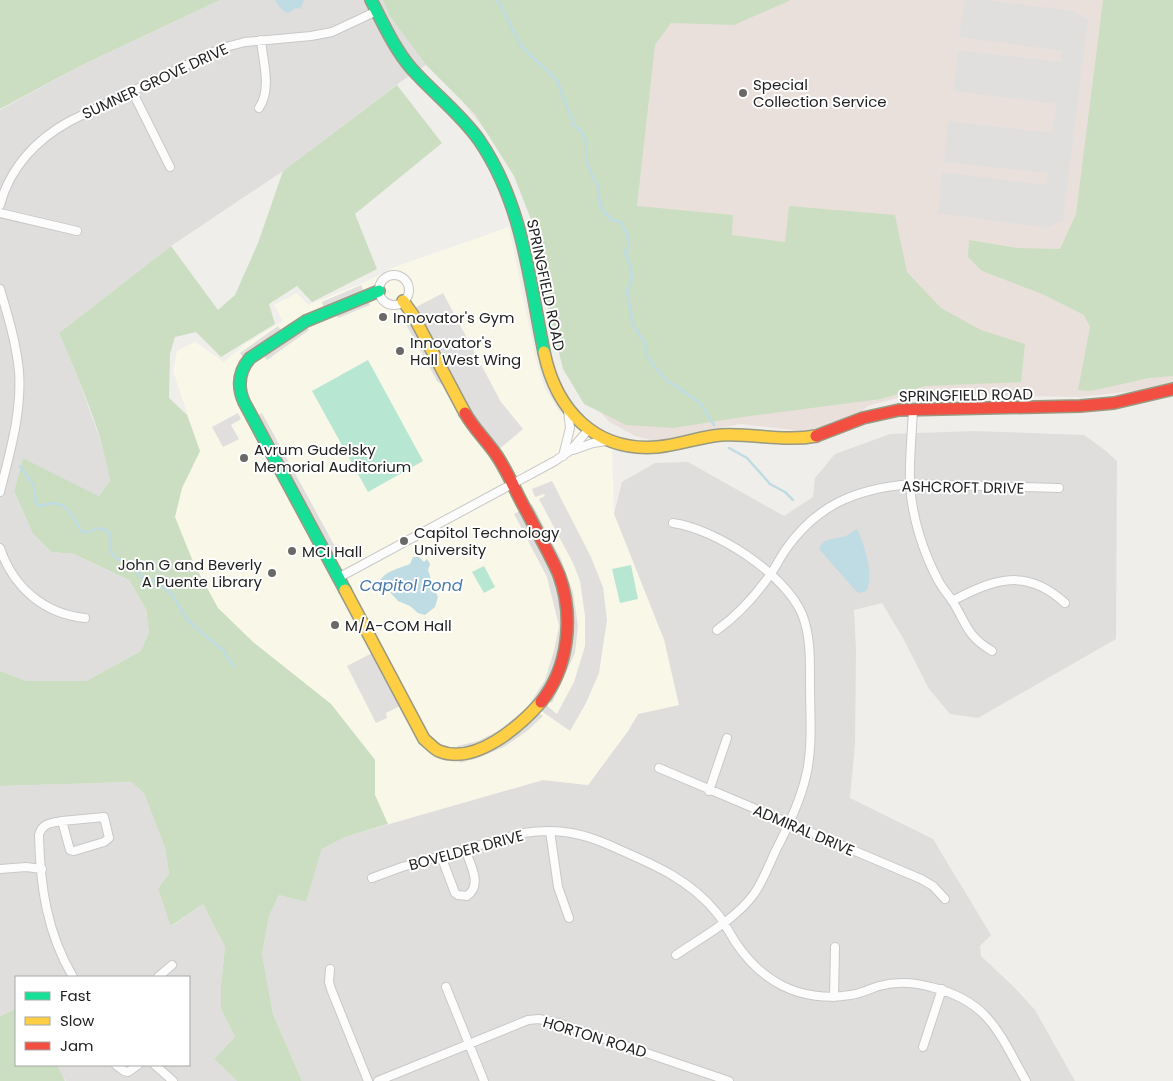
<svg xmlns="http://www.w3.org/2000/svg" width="1173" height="1081" font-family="Poppins,sans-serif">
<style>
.residential{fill:#dfdedc}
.education{fill:#f8f7e8}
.military{fill:#eae0db}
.forest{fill:#cbdec1}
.pitch{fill:#b7e6d2}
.parking{fill:#e0dfde}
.water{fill:#bfdbe3}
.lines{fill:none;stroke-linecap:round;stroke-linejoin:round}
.stream{stroke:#bfdbe3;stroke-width:2.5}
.street-casing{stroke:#c9c8c7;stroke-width:10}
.fast-casing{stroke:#999a82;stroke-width:14}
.slow-casing{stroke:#999a82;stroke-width:14}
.jam-casing{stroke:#999a82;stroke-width:14}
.street{stroke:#fdfcfc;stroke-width:8}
.fast{stroke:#16e098;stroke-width:11}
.slow{stroke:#ffcf43;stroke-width:11}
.jam{stroke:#f24e42;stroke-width:11}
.poi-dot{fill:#6a6968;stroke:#fff;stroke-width:2}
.labels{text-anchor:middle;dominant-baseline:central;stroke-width:4;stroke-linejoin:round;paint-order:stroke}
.street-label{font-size:15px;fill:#222;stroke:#fff}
.poi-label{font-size:15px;fill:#222;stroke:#fff;text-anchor:start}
.water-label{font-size:16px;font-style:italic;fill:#4a7aab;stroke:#fff}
</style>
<rect width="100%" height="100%" fill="#f0eeeb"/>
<path class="residential" d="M220 0H383L389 15 426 65 403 80 283 171 171 246 59 333 78 378 107 459 110 481 99 496 23 458 14 491 33 534 51 552 74 554 129 580 146 609 149 632 141 651 86 681H27L0 671V110L82 65Z
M973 431 1084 435 1106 451 1117 461 1116 639 978 718 950 714 929 689 903 638 882 603 854 610 856 650 855 744 850 798 933 839 991 935 980 946 981 956 1014 987 1035 1010 1075 1081H302L273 1014 262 954 269 916 279 895 306 902 322 849 345 837 543 780 588 785 628 731 638 714 678 705 664 640 614 514 622 482 655 463 688 462 784 516 813 497 815 478 835 454 890 434Z
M131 782 144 793 165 848 169 875 172 926 203 904 225 947 221 984V1009L235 1037 214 1059 237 1081H66L61 1074 57 1065H189V977H16V1009L0 1016V786Z"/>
<path class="education" d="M509 227 536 360 544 387 558 410 588 435 612 449 614 514 664 640 679 705 638 714 628 731 588 785 543 780 388 824 375 795V759L331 704 253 642 218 608 194 564 174 517 182 488 200 451 173 371 177 351 195 342 224 362 246 343 283 321 274 305 297 293 308 305 365 282 397 266Z"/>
<path class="military" d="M399 0H1173V382L1134 391 1080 397 955 395 924 392 904 396 868 406 854 418 833 426 801 431 740 424 696 432 659 442 635 436 608 421 587 396 546 274 532 212 518 181 493 140 459 97Z"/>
<path class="forest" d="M0 0H220L82 65 0 109Z
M383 0H791L734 25 671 23 655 45 637 206 733 215 732 235 785 242 789 206 895 215 907 272 941 308 981 330 1025 344 1021 382 926 386 881 399 750 416 673 428 626 425 584 404 563 369 546 299 543 250 514 176 475 114 426 65 389 15Z
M1103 0H1173V376L1149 378 1091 391 1078 390 1090 327 1084 315 1042 294 982 271 968 257 969 240 1017 248 1060 249 1076 214Z
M397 85 442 143 355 214 377 269 312 302 297 286 269 304 275 324 221 357 196 332 175 337 170 354 169 398 187 415 200 451 182 488 175 517 194 564 218 608 253 642 331 704 375 760V795L388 824 345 837 322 849 306 902 279 895 269 916 262 954 273 1014 302 1081H237L214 1059 235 1037 221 1009V984L225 947 203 904 171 926 158 889 169 874 165 848 144 793 131 782 0 786V671L27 681H86L141 651 149 632 146 609 129 580 74 554 51 552 33 534 14 491 23 458 99 496 110 481C103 433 78 378 59 333L171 246 218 310 235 295 258 243 283 171Z
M16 1009V1065H57L65 1081H0V1016Z"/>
<path class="pitch" d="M368 360 423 461 368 492 312 391Z
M631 565 638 599 620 603 612 569Z
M484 566 495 587 484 593 472 572Z"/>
<path class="parking" d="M965 0H986L1073 11 1088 20 1063 220 1046 228 938 213 942 172 1046 185 1047 173 944 162 948 121 1052 133 1057 104 953 91 958 50 1061 62 1062 51 959 37Z
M361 285 370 305 338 318 332 305 324 309 322 302Z
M443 293 501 402 523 429 491 456 447 389 437 381 401 315Z
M301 319 309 330 267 360 262 354 248 364 240 353 278 326 282 332Z
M238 413 241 419 231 425 239 439 223 447 212 427Z
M262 413 338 552 331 556 256 416Z
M552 481 591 557 603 587 607 620 599 673 586 703 570 731 540 710 538 712 543 716 527 731 504 747 478 758 460 763 457 746 478 741 498 731 527 708 545 680 554 651 559 626 547 577 514 514 532 504 561 559 573 592 578 626 575 653 552 703 548 701 546 705 557 714 574 682 585 646V616L580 581 573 563 539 499 545 496 544 494 535 497 532 489Z
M372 653 400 706 386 713 387 718 376 723 347 666Z"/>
<path class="water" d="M275 0H304L300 9 296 8 288 13 282 10Z
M857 529C864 543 875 577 866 591L859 593 855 590 819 549C825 536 835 540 846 536 850 534 854 531 857 529Z
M413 557H419L424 562 427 559 430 564 428 570 431 579V587L437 589 435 591 438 597 435 607 425 615 418 613 410 606 398 601 388 590 378 584C384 571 398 569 410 564Z"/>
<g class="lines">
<path class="stream" d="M497 0 500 4 521 46 557 80 574 125 582 132 586 142 587 165 598 186 600 205 605 213 612 220 621 222 627 234 629 247 625 252 631 268 632 278 627 292 633 325 644 341 647 355 653 365 667 381 678 387 701 404 714 425
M729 448 747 458 770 484 785 492 793 500
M20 466 34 486 36 504 40 506C65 496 71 514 82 532H89L97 528 106 530 110 534 111 552 116 558 133 568 143 578 154 581 171 593 187 619 197 629 223 650 234 667"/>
<g class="street-casing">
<path id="street" d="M132 91 170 167
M259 108C272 89 263 62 261 40
M0 205C10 167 37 139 70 121L222 48 245 42 311 36 332 32 377 11
M0 213 77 231
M379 290a15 15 0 1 1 30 0a15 15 0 1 1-30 0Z
M0 289C8 316 16 342 19 371 22 412 10 452 0 492
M913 409C912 434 909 460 910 485 912 517 923 552 938 580 942 588 948 594 953 602 967 625 967 636 992 651
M573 450 593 443 607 441
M563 456 570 428 568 410
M673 523C716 529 785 574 802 614 811 636 810 662 810 685 810 715 813 747 806 776 800 802 788 827 776 850 769 865 763 881 754 894 735 920 702 937 676 955
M0 548C13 587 44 614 85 618
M338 578 555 461 571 450 588 430
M952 601C994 579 1026 567 1065 603
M717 630C738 615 755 596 770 575 775 568 779 560 784 552 816 505 855 489 910 484L1059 488
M659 768 921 879 933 886 945 899
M709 791 727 738
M62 821 70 850 74 851 104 842 109 838 104 817 62 821C51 823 42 823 39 835 40 886 47 933 73 977
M550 831 558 887 569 918
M441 856 455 893 458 895 467 896C483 885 470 864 465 849
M0 869 26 867 42 869
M372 878 402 867 523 833C536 831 551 830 564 832 583 834 601 841 618 849 655 865 690 880 716 912 724 921 729 933 736 943 748 961 765 977 783 986 803 996 828 999 850 995 860 994 869 989 879 986 897 981 913 982 931 987 989 1001 999 1033 1026 1081
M330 969 329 982 331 989 368 1081
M158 977 172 965
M446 987 484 1081
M834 997 835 947
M923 1047 942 989
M116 1065 124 1071 128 1072 138 1065
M155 1065 173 1081
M378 1081 528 1020 539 1019 558 1023 729 1081"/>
</g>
<g class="fast-casing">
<path id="fast" d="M371 0C383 23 394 48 411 68 433 93 460 113 479 140 523 204 529 279 544 352
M345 590 244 402C237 386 239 371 250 358L306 321 379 291"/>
</g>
<g class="slow-casing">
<path id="slow" d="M403 301 413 315 465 413
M544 352C556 410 595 452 657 447 679 445 699 437 721 435 753 433 784 442 816 436
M345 590 424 739C429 743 434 749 439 751 475 766 520 726 541 702"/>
</g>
<g class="jam-casing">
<path id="jam" d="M465 413C474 429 487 441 497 456 509 474 517 495 528 514 538 534 550 554 559 575 574 616 569 667 541 702
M816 436 863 418 899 410 1080 406 1114 403 1173 389"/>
</g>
<use href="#street" class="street"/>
<use href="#fast" class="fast"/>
<use href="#slow" class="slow"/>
<use href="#jam" class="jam"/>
</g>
<g class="poi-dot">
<circle cx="743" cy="93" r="5"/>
<circle cx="383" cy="317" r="5"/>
<circle cx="400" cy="351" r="5"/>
<circle cx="244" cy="458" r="5"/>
<circle cx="404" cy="541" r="5"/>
<circle cx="292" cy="551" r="5"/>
<circle cx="272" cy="573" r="5"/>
<circle cx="335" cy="625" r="5"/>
</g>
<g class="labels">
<g class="street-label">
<text transform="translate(155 81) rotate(-25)">SUMNER GROVE DRIVE</text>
<text transform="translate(546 285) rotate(78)">SPRINGFIELD ROAD</text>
<text transform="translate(966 395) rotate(-1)">SPRINGFIELD ROAD</text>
<text transform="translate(963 487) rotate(1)">ASHCROFT DRIVE</text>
<text transform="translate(804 830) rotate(23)">ADMIRAL DRIVE</text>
<text transform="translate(466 850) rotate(-15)">BOVELDER DRIVE</text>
<text transform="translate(595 1037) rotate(17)">HORTON ROAD</text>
</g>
<g class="poi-label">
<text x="753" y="84">Special<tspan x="753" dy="17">Collection Service</tspan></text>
<text x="393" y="317">Innovator's Gym</text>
<text x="410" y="342">Innovator's<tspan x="410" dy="17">Hall West Wing</tspan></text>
<text x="254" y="449">Avrum Gudelsky<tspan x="254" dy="17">Memorial Auditorium</tspan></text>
<text x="414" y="532">Capitol Technology<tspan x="414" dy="17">University</tspan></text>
<text x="302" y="551">MCI Hall</text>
<text x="262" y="564" text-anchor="end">John G and Beverly<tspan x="262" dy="17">A Puente Library</tspan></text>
<text x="345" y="625">M/A-COM Hall</text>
</g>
<g class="water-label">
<text x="411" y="585">Capitol Pond</text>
</g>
</g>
<rect x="15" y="976" width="175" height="90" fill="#ffffff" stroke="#a7a7a7"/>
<rect x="25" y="992" width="25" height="8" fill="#16e098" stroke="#a7a7a7"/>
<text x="60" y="1001" font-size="15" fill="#222222">Fast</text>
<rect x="25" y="1017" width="25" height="8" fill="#ffcf43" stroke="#a7a7a7"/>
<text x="60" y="1026" font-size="15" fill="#222222">Slow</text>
<rect x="25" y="1042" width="25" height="8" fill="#f24e42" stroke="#a7a7a7"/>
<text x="60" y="1051" font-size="15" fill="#222222">Jam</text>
</svg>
